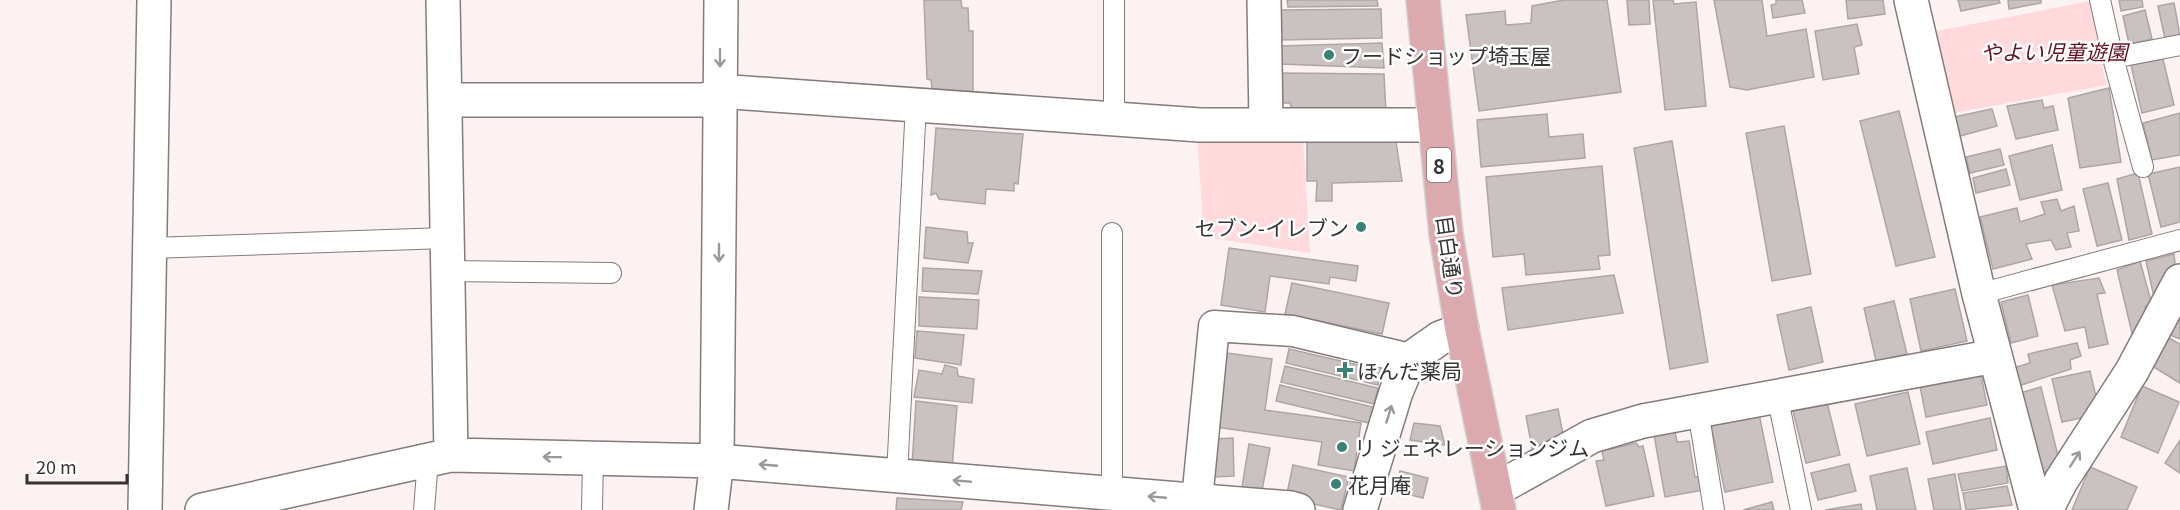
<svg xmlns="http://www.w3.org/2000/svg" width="2180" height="510" font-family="Georgia,'Noto Sans JP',serif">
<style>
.green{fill:#ffd9db}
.building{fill:#cac1c1;stroke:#aea5a5;stroke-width:1.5}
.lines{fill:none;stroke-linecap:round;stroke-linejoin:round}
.service-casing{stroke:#847b7b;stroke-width:22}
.pedestrian-casing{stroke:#847b7b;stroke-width:33}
.minor-casing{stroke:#847b7b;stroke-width:36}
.primary-casing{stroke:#d3d2d2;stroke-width:36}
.service{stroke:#fff;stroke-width:20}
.pedestrian{stroke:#fff;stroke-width:30}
.minor{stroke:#fff;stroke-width:33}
.primary{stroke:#dca9ae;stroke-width:33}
.oneway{stroke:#9a9999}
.poi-dot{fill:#3c8175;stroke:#fff;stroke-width:2}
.labels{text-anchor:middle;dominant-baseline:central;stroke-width:5;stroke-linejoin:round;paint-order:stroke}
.shield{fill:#fff;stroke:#727070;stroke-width:1.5}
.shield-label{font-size:20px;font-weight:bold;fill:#363333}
.park-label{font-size:21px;font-style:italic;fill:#5f1122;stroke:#fff}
.poi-label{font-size:21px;fill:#363333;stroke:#fff;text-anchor:start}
.street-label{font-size:21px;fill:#363333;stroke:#fff}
</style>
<rect width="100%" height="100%" fill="#fcf2f2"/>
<path class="green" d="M2090 1 2106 85 1943 115 1927 33Z
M1197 133 1303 136 1310 253 1204 237Z"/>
<path class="building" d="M924 0H961L962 8H968L969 31H973V95L933 96 931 80 927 79Z
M1287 0H1377L1378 6 1288 7Z
M1564 0H1607L1621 92 1479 111 1466 15 1505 11 1506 25 1531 23 1532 6Z
M1627 0H1649L1650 24 1629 25Z
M1653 0H1673L1674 4 1696 2 1706 106 1665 110Z
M1714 0H1762L1767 36 1806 29 1814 77 1747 90 1730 87Z
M1776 0H1802L1805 13 1773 18 1771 5 1776 4Z
M1846 0H1883L1885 14 1848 19Z
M1958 0H1999L2000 3 1961 11Z
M2008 0H2041V3L2009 9Z
M2119 0H2142L2143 7 2121 11Z
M2174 3 2180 36 2165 39 2158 6Z
M1381 9 1382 38 1280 40 1279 10Z
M2145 10 2152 39 2129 44 2123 16Z
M1857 24 1862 45 1854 47 1859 74 1823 80 1815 31Z
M1382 43 1384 68 1280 64 1279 46Z
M2163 59 2174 105 2142 113 2131 65Z
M1280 73 1384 74 1386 113 1292 110 1290 103H1281Z
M2109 88 2121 162 2080 168 2068 98Z
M2042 100 2044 108 2053 106 2058 130 2016 139 2007 106Z
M1992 109 1997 126 1960 136 1954 117Z
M1899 111 1935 257 1896 266 1860 121Z
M2180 113V155L2152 160 2143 123Z
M1547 114 1549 137 1583 134 1585 158 1481 167 1477 120Z
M1784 126 1811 274 1772 281 1746 133Z
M936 128 1023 134 1018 184 1014 183V191L986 189 985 204 939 199 936 193 931 195Z
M1395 135 1402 181 1332 183V201H1316L1317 181H1307V136Z
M1672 141 1708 362 1670 369 1634 148Z
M2052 145 2062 190 2020 200 2009 156Z
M2000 149 2004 165 1970 173 1966 157Z
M1602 166 1610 255 1598 256 1600 269 1526 275 1524 254 1493 257 1486 177Z
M2180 167V222L2161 227 2148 174Z
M2006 169 2010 185 1976 193 1973 178Z
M2138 173 2152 234 2129 240 2117 179Z
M2108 183 2122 240 2097 246 2083 189Z
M2057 199 2061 211 2074 206 2079 231 2067 233 2071 247 2056 250 2051 240 2026 244 2032 259 1993 269 1980 217 2017 208 2020 222 2045 214 2041 202Z
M926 227 967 232 968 243H973L968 263 924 258Z
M1229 248 1358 266 1356 281 1330 277 1329 284 1270 276 1265 312 1221 305Z
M2174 254 2175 264 2162 297H2154L2146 261Z
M2140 261 2152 305 2145 307 2148 318 2141 319 2144 330 2132 333 2117 270Z
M923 268 982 271 978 294 922 291Z
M1614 275 1623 313 1508 330 1502 288Z
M2099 278 2105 293 2097 294 2108 344 2089 348 2085 327 2065 331 2052 285Z
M1292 283 1389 303 1382 334 1285 314Z
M1955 289 1967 341 1921 351 1910 299Z
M2028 295 2038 336 2011 343 2001 302Z
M919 297 979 300 977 329 919 326Z
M1894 301 1907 354 1876 361 1864 308Z
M1811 307 1823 362 1789 370 1777 315Z
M2180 313V339L2170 335Z
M917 331 964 335 961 365 915 358Z
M2169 338 2180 344V383L2152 366Z
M2077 343 2081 356 2070 360 2071 369 2018 386 2013 368 2030 363 2028 354Z
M1289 349 1380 370 1378 385 1286 363Z
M1227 353 1272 359 1265 410 1361 423 1354 471 1318 465 1322 442 1216 427Z
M945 365 957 368 958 376 974 379 972 403 914 397 919 370 942 374Z
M1285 366 1378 388 1374 404 1281 382Z
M2090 371 2100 414 2062 422 2052 379Z
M1981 375 1987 405 1926 417 1920 386Z
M1280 385 1373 407 1369 423 1276 401Z
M2142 386 2179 402 2158 453 2121 437Z
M2041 387 2061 468 2036 474 2016 394Z
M1908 392 1920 444 1867 456 1855 404Z
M1826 398 1840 455 1806 463 1792 407Z
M916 401 957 406 952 469 912 466Z
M1558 409 1565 444 1534 458 1526 416Z
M1759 414 1773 482 1725 492 1711 424Z
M1990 418 1997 450 1933 464 1926 432Z
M1414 423 1440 426 1445 445 1410 440Z
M1675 432 1677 442 1689 441 1695 477 1701 476 1704 490 1665 497 1654 435Z
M1233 438 1234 476 1214 477 1211 439Z
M2180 440V473L2165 463Z
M1636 443 1639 447 1643 446 1654 496 1606 506 1596 461 1604 460 1602 451Z
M1249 444 1270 448 1261 496 1241 493Z
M1849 464 1856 491 1818 500 1811 473Z
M1293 465 1349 477 1341 510 1286 498Z
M2006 466 2008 483 1962 491 1958 474Z
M2090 467 2137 487 2127 510H2072Z
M1907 468 1916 510H1877L1870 476Z
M1400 471 1428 478 1423 498 1395 491Z
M1955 474 1961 510H1934L1928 479Z
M2007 486 2012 505 1966 510 1963 493Z
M897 498 963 502 961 510H896Z
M1772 502 1774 510H1743Z
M1861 504 1862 510H1825Z"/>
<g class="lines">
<g class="service-casing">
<path id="service" d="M2100 0 2113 58 2143 167
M2113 58 2180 45
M1114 118V0
M1112 233V493
M150 248 446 238
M447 271 611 273
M1979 294 2180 240
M1777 395 1801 510
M1698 410 1714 510
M897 475 916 104
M424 510 428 459
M592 510 593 458"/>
</g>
<g class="pedestrian-casing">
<path id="pedestrian" d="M1197 500 1214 326 1293 331 1410 359"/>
</g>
<g class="minor-casing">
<path id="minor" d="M443 0 451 455
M1264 0 1266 124
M1911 0 1979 294 2036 510
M445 100H705L720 94 732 92 1200 125H1435
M1495 490 1592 436 1643 421 1995 356
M145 510 154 0
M202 510 451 455 717 461 1291 508 1298 510
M711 510 717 461 721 0
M1360 510 1396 392 1410 359 1440 338 1462 330
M2046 510 2061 481 2132 371 2180 281"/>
</g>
<g class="primary-casing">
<path id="primary" d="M1423 0 1446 234 1462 330 1499 510"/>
</g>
<use href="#service" class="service"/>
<use href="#pedestrian" class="pedestrian"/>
<use href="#minor" class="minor"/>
<use href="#primary" class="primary"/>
</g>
<defs><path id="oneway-shaft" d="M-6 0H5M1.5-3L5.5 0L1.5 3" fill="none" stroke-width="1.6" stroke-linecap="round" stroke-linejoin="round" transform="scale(1.5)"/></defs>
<g class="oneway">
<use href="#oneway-shaft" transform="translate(720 58) rotate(90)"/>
<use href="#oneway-shaft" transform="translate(719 253) rotate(90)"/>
<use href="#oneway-shaft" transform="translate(1389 414) rotate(-73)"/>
<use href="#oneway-shaft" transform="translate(552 457) rotate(-179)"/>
<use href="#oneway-shaft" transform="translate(2075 459) rotate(-57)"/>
<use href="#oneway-shaft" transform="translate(768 465) rotate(-175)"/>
<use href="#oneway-shaft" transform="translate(962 481) rotate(-175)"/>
<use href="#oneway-shaft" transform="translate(1157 497) rotate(-175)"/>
</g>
<g class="poi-dot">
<circle cx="1329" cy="55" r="6"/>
<circle cx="1361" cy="227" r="6"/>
<path d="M1342 361h6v6h6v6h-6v6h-6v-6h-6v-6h6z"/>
<circle cx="1342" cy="447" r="6"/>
<circle cx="1336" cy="484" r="6"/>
</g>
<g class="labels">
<rect class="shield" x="1427" y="148" width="24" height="34" rx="4.5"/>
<g class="shield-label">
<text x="1439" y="165">8</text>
</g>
<g class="park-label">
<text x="2054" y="51">やよい児童遊園</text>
</g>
<g class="poi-label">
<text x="1341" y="55">フードショップ埼玉屋</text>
<text x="1349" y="227" text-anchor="end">セブン-イレブン</text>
<text x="1357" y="370">ほんだ薬局</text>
<text x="1354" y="447">リ ジェネレーションジム</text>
<text x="1348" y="484">花月庵</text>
</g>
<g class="street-label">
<text transform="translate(1451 257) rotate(82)">目白通り</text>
</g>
</g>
<path d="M27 474v9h100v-9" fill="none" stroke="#363333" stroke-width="3"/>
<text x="36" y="474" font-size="18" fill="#363333" stroke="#ffffff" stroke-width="4.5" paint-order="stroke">20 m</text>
</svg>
